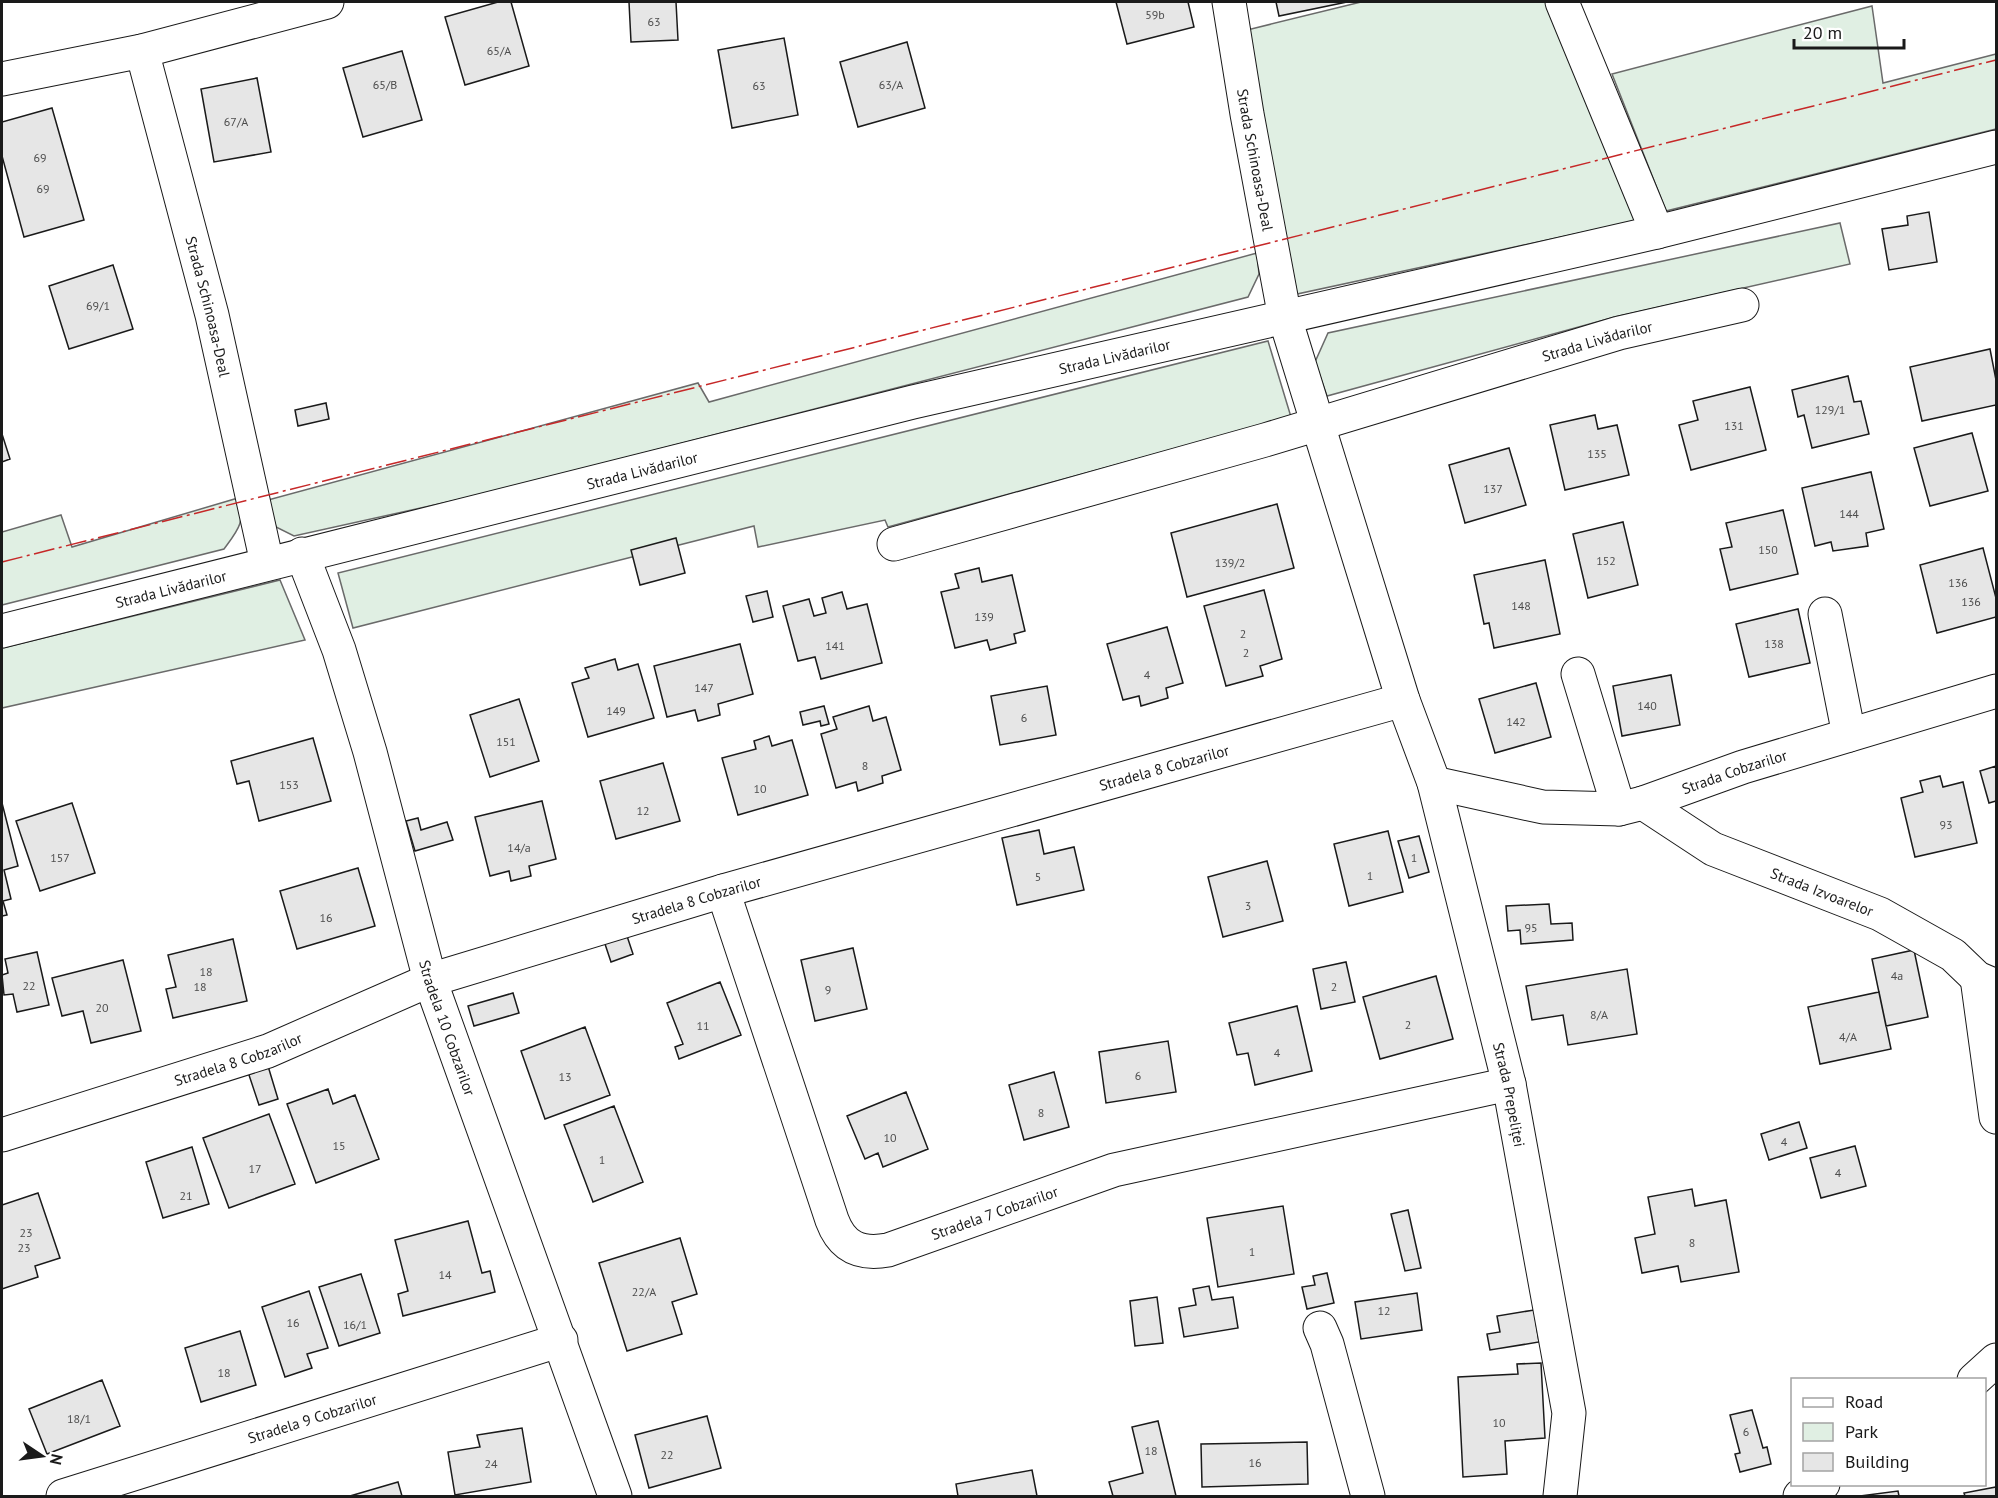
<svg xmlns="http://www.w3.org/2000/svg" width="1998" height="1498" font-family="'PT Sans',sans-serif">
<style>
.green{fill:#e0efe3;stroke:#6a6a6a;stroke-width:1.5}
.building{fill:#e6e6e6;stroke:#1a1a1a;stroke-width:1.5}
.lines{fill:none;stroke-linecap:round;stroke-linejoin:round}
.minor-casing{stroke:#1a1a1a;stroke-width:35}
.minor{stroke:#fff;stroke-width:33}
.power{stroke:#c62828;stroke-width:1.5;stroke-dasharray:21 4.5 3 4.5;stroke-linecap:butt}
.labels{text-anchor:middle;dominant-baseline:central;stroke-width:4.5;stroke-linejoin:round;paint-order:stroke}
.number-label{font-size:12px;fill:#4d4d4d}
.street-label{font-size:15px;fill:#1a1a1a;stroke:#fff}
</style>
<rect width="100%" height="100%" fill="#fff"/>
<path class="green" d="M1361 2H1545L1640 220 1297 294 1247 30Z
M1872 6 1883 83 1996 54V129L1666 211 1612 74Z
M1840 223 1850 264 1615 317 1327 396 1315 362 1328 333Z
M1257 253 1259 274 1248 297 493 492 294 536 276 527 268 500 698 383 709 402Z
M1268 341 1291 417 888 527 885 520 758 547 754 526 353 628 338 573Z
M238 498C246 522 238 530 224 549L2 605V532L61 515 72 547Z
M280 580 305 640 2 708V648Z"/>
<path class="building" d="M498 2H511L529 66 465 85 445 17Z
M629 2H676L678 40 631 42Z
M1116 2H1188L1194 27 1127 44Z
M1276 2H1347L1279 16Z
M784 38 798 115 732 128 718 50Z
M907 42 925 108 858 127 840 62Z
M402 51 422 120 363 137 343 68Z
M257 78 271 152 214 162 201 89Z
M52 108 84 220 24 237 2 156V122Z
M1929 212 1937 262 1889 270 1882 229 1908 225 1907 216Z
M113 265 133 329 69 349 49 286Z
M1990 349 1996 380V405L1922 421 1910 367Z
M1848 376 1854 402 1861 401 1869 434 1812 448 1804 415 1798 417 1792 390Z
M1750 387 1766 450 1691 470 1679 425 1698 420 1693 401Z
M326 403 329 419 298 426 295 410Z
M1595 415 1598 429 1617 425 1629 475 1565 490 1550 425Z
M1972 433 1988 491 1930 506 1914 448Z
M2 434 10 459 2 462Z
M1509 448 1526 505 1465 523 1449 465Z
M1871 472 1884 529 1866 533 1868 546 1833 551 1831 542 1815 546 1802 488Z
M1277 504 1294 568 1187 597 1171 533Z
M1783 510 1798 574 1730 590 1720 549 1732 547 1726 523Z
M1623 522 1638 585 1588 598 1573 534Z
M676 538 685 573 640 585 631 550Z
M1983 548 1996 598V617L1937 633 1920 565Z
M1545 560 1560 634 1494 648 1489 623 1484 624 1474 575Z
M979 568 982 582 1012 575 1025 631 1014 634 1016 643 990 650 987 640 955 648 941 592 959 588 955 574Z
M1264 590 1282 659 1260 666 1263 676 1226 686 1204 606Z
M767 591 773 617 753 622 746 596Z
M842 592 847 609 867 604 882 663 821 679 815 657 798 661 783 606 809 599 814 616 826 613 822 598Z
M1798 609 1810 663 1749 677 1736 624Z
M1167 627 1183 683 1166 688 1168 698 1141 706 1139 696 1123 700 1107 644Z
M740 644 753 694 718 704 720 715 698 721 695 710 667 717 654 666Z
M615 659 618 670 638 664 654 718 588 737 572 683 589 678 585 668Z
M1671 675 1680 725 1622 736 1613 686Z
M1536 683 1551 737 1495 753 1479 699Z
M1047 686 1056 735 1000 745 991 696Z
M519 699 539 761 490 777 470 715Z
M824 706 829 724 821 726 820 721 803 725 800 712Z
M869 706 873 721 886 717 901 770 882 776 883 783 858 791 856 782 836 788 821 734 837 729 833 717Z
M769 736 772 746 792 740 808 795 738 815 722 758 756 749 754 741Z
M313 738 331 801 259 821 249 781 237 784 231 761Z
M663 763 680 821 616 839 600 781Z
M1996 766V801L1989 803 1980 771Z
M1940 776 1943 787 1963 782 1977 843 1915 857 1901 798 1923 792 1920 781Z
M542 801 556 859 529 866 531 876 511 881 509 871 490 876 475 817Z
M2 803 18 866 4 870 11 899 3 901 7 915 2 916Z
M72 803 95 873 40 891 16 821Z
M418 818 421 830 447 822 453 840 415 851 406 821Z
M1039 830 1044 854 1074 847 1084 890 1017 905 1002 838Z
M1388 831 1403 892 1349 906 1334 844Z
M1419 836 1429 872 1409 878 1398 841Z
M1267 861 1283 921 1223 937 1208 877Z
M358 868 375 926 297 949 280 891Z
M1549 904 1551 924 1572 923 1573 940 1521 944 1520 930 1508 931 1506 906Z
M624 927 633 954 611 962 602 935Z
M233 939 247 1001 173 1018 166 989 176 987 168 955Z
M853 948 867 1009 815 1021 801 960Z
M1914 950 1928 1017 1886 1026 1872 959Z
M37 952 49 1005 17 1012 13 994 4 995 2 975 8 973 5 959Z
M123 960 141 1031 91 1043 83 1011 62 1016 52 978Z
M1346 962 1355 1002 1321 1009 1313 969Z
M1627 969 1637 1034 1568 1045 1563 1015 1532 1020 1526 986Z
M1436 976 1453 1039 1380 1059 1363 997Z
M720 982 741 1035 679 1059 675 1047 683 1044 667 1003Z
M1879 992 1891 1049 1820 1064 1808 1007Z
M513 993 519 1013 474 1026 468 1006Z
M1297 1006 1312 1071 1255 1085 1248 1053 1237 1055 1229 1023Z
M585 1027 610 1095 545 1119 521 1051Z
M1168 1041 1176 1092 1106 1103 1099 1052Z
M268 1066 278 1099 259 1105 248 1072Z
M1054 1072 1069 1127 1024 1140 1009 1085Z
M328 1089 333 1104 355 1095 379 1159 316 1183 287 1104Z
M906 1092 928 1149 883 1167 878 1153 865 1159 847 1116Z
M614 1106 643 1182 593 1202 564 1125Z
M269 1114 295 1184 229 1208 203 1138Z
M1799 1122 1807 1148 1769 1160 1761 1134Z
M1855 1146 1866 1186 1821 1198 1810 1158Z
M192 1147 209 1204 163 1218 146 1162Z
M1692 1189 1695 1206 1726 1200 1739 1272 1681 1282 1678 1266 1642 1273 1635 1238 1655 1234 1648 1197Z
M38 1193 60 1258 35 1266 38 1277 2 1289V1205Z
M1283 1206 1294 1274 1218 1287 1207 1218Z
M1408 1210 1421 1268 1405 1271 1391 1214Z
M468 1221 482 1273 490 1271 495 1292 403 1316 398 1294 408 1291 395 1240Z
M680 1238 697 1294 672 1302 682 1334 627 1351 599 1263Z
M1327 1273 1334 1303 1307 1309 1302 1287 1315 1285 1313 1276Z
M361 1274 380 1333 339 1346 319 1287Z
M1209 1286 1212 1300 1233 1297 1238 1328 1184 1337 1179 1308 1196 1305 1193 1289Z
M309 1291 328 1348 307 1354 312 1368 285 1377 262 1307Z
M1417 1293 1422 1330 1361 1339 1355 1302Z
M1157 1297 1163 1343 1135 1346 1130 1301Z
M1534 1310 1539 1342 1490 1350 1487 1334 1500 1332 1497 1316Z
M240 1331 256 1385 201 1402 185 1348Z
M1541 1363 1545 1438 1505 1441 1507 1474 1463 1477 1458 1377 1518 1374 1517 1364Z
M102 1380 120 1426 47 1454 29 1409Z
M1752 1410 1763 1448 1767 1447 1771 1464 1740 1472 1735 1454 1740 1453 1730 1415Z
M707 1416 721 1468 649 1488 635 1435Z
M1158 1421 1176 1496H1113L1109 1482 1143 1473 1132 1427Z
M522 1428 531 1482 455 1495 448 1452 480 1447 477 1435Z
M1307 1442 1308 1484 1202 1487 1201 1444Z
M1032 1470 1037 1496H958L956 1484Z
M398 1482 402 1496H350Z
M1996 1487V1496H1965L1964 1493Z
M1898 1491 1899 1496H1860Z"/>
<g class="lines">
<g class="minor-casing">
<g id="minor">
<path id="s1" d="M1229 2 1247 114 1285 318 1403 700 1434 783 1509 1084 1569 1413 1560 1496"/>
<path d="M1562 2 1657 232"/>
<path id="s2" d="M142 51 212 315 267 563"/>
<path d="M2 79 142 51 327 2"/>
<path id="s3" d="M894 544 1265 440 1619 333 1742 305"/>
<path id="s4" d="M302 554 339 650 370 752 430 980 615 1496"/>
<path d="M1825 614 1849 735"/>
<path id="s5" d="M2 631 913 402 1657 232 1996 147"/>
<path d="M1578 674 1619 809"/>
<path id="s6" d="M1434 783 1543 807 1619 809 1643 803 1743 767 1996 691"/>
<path id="s7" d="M1643 803 1713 849 1880 914 1953 955 1977 978 1996 986"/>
<path id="s8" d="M723 891 832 1220C842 1247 860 1255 888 1250L1114 1170 1509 1084"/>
<path d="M1977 978 1996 1117"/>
<path id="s9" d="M2 1135 268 1051 430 980 723 891 1403 700"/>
<path d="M1320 1328 1327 1344 1368 1496"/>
<path d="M1974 1380 1996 1360"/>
<path id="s10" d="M63 1496 561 1340"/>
<path d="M1800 1496 1823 1484"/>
</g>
</g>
<use href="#minor" class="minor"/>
<path class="power" d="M2 562 1996 60"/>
</g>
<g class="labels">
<g class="number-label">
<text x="1155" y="14">59b</text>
<text x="654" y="21">63</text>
<text x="499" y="50">65/A</text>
<text x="385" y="84">65/B</text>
<text x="891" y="84">63/A</text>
<text x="759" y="85">63</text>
<text x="236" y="121">67/A</text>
<text x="40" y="157">69</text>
<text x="43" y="188">69</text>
<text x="98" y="305">69/1</text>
<text x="1830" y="409">129/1</text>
<text x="1734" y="425">131</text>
<text x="1597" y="453">135</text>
<text x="1493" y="488">137</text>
<text x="1849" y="513">144</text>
<text x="1768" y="549">150</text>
<text x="1606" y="560">152</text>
<text x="1230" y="562">139/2</text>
<text x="1958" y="582">136</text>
<text x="1971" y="601">136</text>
<text x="1521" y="605">148</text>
<text x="984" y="616">139</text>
<text x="1243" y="633">2</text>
<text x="1774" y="643">138</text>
<text x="835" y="645">141</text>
<text x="1246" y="652">2</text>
<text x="1147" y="674">4</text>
<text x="704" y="687">147</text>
<text x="1647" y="705">140</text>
<text x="616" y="710">149</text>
<text x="1024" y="717">6</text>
<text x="1516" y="721">142</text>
<text x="506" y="741">151</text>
<text x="865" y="765">8</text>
<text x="289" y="784">153</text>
<text x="760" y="788">10</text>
<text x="643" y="810">12</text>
<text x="1946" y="824">93</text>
<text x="519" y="847">14/a</text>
<text x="60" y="857">157</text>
<text x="1414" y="857">1</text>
<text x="1370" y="875">1</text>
<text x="1038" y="876">5</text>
<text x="1248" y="905">3</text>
<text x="326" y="917">16</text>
<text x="1531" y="927">95</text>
<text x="206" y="971">18</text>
<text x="1897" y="975">4a</text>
<text x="29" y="985">22</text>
<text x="200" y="986">18</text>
<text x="1334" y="986">2</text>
<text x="828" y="989">9</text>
<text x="102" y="1007">20</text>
<text x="1599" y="1014">8/A</text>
<text x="1408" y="1024">2</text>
<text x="703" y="1025">11</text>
<text x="1848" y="1036">4/A</text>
<text x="1277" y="1052">4</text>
<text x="1138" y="1075">6</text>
<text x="565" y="1076">13</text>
<text x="1041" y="1112">8</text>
<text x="890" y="1137">10</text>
<text x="1784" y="1141">4</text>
<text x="339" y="1145">15</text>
<text x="602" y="1159">1</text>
<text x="255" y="1168">17</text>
<text x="1838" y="1172">4</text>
<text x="186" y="1195">21</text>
<text x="26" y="1232">23</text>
<text x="1692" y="1242">8</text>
<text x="24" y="1247">23</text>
<text x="1252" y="1251">1</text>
<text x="445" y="1274">14</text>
<text x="644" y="1291">22/A</text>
<text x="1384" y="1310">12</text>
<text x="293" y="1322">16</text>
<text x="355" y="1324">16/1</text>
<text x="224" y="1372">18</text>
<text x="79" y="1418">18/1</text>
<text x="1499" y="1422">10</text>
<text x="1746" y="1431">6</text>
<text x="1151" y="1450">18</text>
<text x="667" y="1454">22</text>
<text x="1255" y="1462">16</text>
<text x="491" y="1463">24</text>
</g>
<g class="street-label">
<text stroke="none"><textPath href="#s1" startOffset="160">Strada Schinoasa-Deal</textPath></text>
<text stroke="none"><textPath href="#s2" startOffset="264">Strada Schinoasa-Deal</textPath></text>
<text stroke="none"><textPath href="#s3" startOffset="732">Strada Livădarilor</textPath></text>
<text stroke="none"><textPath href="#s5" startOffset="1146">Strada Livădarilor</textPath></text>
<text stroke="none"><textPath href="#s5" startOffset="660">Strada Livădarilor</textPath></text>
<text stroke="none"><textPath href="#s5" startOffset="174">Strada Livădarilor</textPath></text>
<text stroke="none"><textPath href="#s9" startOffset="1220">Stradela 8 Cobzarilor</textPath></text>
<text stroke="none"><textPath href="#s6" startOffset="309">Strada Cobzarilor</textPath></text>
<text stroke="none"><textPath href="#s7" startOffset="201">Strada Izvoarelor</textPath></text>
<text stroke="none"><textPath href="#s9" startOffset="734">Stradela 8 Cobzarilor</textPath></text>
<text stroke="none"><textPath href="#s4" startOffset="496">Stradela 10 Cobzarilor</textPath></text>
<text stroke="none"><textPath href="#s9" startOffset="248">Stradela 8 Cobzarilor</textPath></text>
<text stroke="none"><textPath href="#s1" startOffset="1130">Strada Prepeliței</textPath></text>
<text stroke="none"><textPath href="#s8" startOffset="530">Stradela 7 Cobzarilor</textPath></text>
<text stroke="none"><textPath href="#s10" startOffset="261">Stradela 9 Cobzarilor</textPath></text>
</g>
</g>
<rect width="1998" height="1498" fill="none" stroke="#1a1a1a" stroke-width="6"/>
<rect x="1791" y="1378" width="195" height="108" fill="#ffffff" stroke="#a3a3a3" stroke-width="1.5"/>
<rect x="1803" y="1398" width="30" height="9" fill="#ffffff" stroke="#a3a3a3" stroke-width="1.5"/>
<text x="1845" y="1408" font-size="18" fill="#1a1a1a">Road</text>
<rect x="1803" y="1423" width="30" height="18" fill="#e0efe3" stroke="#a3a3a3" stroke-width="1.5"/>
<text x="1845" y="1438" font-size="18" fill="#1a1a1a">Park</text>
<rect x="1803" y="1453" width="30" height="18" fill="#e6e6e6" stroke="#a3a3a3" stroke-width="1.5"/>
<text x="1845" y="1468" font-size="18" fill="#1a1a1a">Building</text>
<g transform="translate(42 1456) rotate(103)" stroke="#ffffff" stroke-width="4.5" paint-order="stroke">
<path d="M0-4.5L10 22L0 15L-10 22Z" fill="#1a1a1a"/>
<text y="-9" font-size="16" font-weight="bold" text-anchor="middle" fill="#1a1a1a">N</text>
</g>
<path d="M1794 39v9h110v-9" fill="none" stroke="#1a1a1a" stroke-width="3"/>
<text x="1803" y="39" font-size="18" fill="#1a1a1a" stroke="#ffffff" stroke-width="4.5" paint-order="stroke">20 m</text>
</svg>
